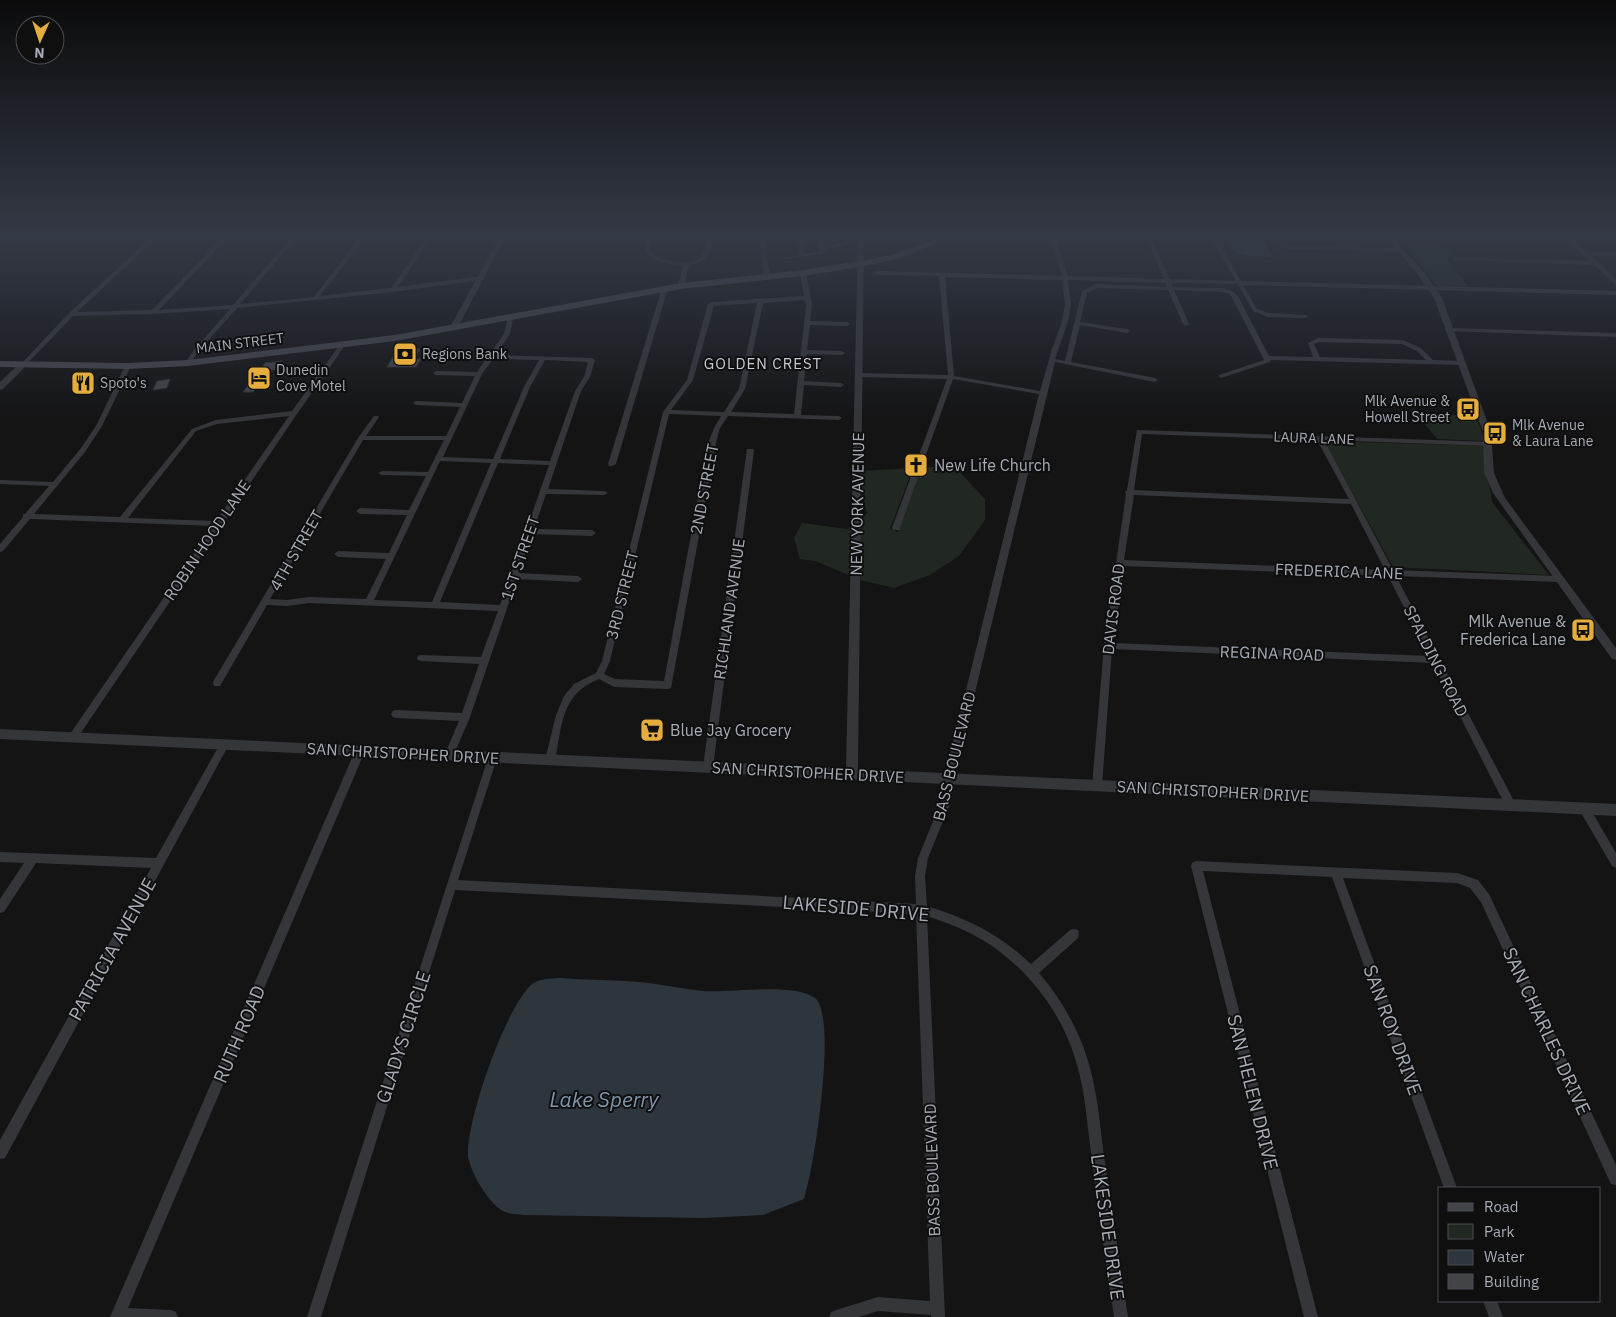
<svg xmlns="http://www.w3.org/2000/svg" width="1616" height="1317" font-family="'IBM Plex Sans',sans-serif">
<style>
.green{fill:#202821}
.water{fill:#2e363d}
.building{fill:#434448;stroke:#2e2e31}
.lines{fill:none;stroke-linecap:round;stroke-linejoin:round}
.minor{fill:#35363a;fill-rule:evenodd}
.tertiary{fill:#35363a;fill-rule:evenodd}
.secondary{fill:#43454a;fill-rule:evenodd}
.labels{text-anchor:middle;dominant-baseline:central;stroke-width:4;stroke-linejoin:round;paint-order:stroke}
.far-street-label{font-size:14px;fill:#a6abb5;stroke:#0f0f10}
.far-poi-label{font-size:14px;fill:#a6abb5;stroke:#0f0f10;text-anchor:start}
.far-neighbourhood-label{font-size:15px;letter-spacing:1px;fill:#c7c9d1;stroke:#0f0f10}
.poi-label{font-size:16px;fill:#a6abb5;stroke:#0f0f10;text-anchor:start}
.street-label{font-size:16px;fill:#a6abb5;stroke:#0f0f10}
.near-street-label{font-size:19px;fill:#a6abb5;stroke:#0f0f10}
.near-water-label{font-size:21px;font-style:italic;fill:#7f97ad;stroke:#0f0f10}
</style>
<rect width="100%" height="100%" fill="#141415"/>
<path class="green" d="M1406 246H1444L1453 257H1448V261L1469 287 1437 286Z
M1417 415H1476L1485 441 1437 439Z
M1324 441 1486 446 1484 470 1490 489 1492 502 1549 575 1393 567Z
M922 467H955L985 499V520L959 556 930 575 894 588 860 580 861 518 867 513 862 493 861 471 913 468 890 529 898 532Z
M802 523 847 529 852 525 851 576 815 561 800 559 794 538Z"/>
<path class="water" d="M1228 236 1261 237 1272 255 1270 257C1250 256 1233 259 1226 237Z
M560 978C587 980 613 980 640 982 661 984 682 989 703 991 731 993 794 982 815 998 838 1016 814 1170 804 1199L763 1215 704 1218 524 1215C518 1214 510 1214 505 1212 490 1206 470 1172 468 1156 466 1121 505 1009 531 985 539 978 551 979 560 978Z"/>
<path class="building" d="M398 348 420 349 414 359H421L416 367H387Z
M282 361 275 370H270L253 392H243L265 363Z
M170 379 167 388 153 390 157 381Z"/>
<g class="lines">
<path class="minor" d="M153 236H159L77 312 152 310 224 236H230L159 310 233 305 293 236H299L240 304 314 297 361 236H367L320 296 391 288 427 236H432L398 287 481 276 484 278 481 280 393 292 237 308 198 352 190 364 188 365 185 363 194 350 230 309 153 314 73 316 25 366H21V364L69 313Z
M648 236H653L649 247 652 254C666 262 688 266 702 257L708 236H714C709 254 710 262 689 265L684 286 681 288 678 286 683 265C665 264 635 261 648 236Z
M761 236H766L765 247 770 276 767 278 764 276 760 247Z
M800 236H805L804 254 818 252 820 236H825L824 248 844 242 845 236H849L850 243 830 249 823 254 785 259V257L798 255Z
M872 236H879L863 243 858 242Z
M1049 236H1055L1068 276 1164 279 1145 236H1150L1170 279 1236 281 1210 236H1215L1241 281 1616 291V295L1243 285 1257 309 1269 313 1307 315V317L1305 318 1268 317 1253 311 1238 284 1171 283 1173 287 1222 288 1234 292 1239 298 1269 356 1313 357 1308 343 1318 338 1403 340 1421 348 1433 360 1461 361 1464 363 1461 365 1271 360 1270 362 1221 378 1219 377V375L1264 360 1230 294 1222 292 1174 290 1189 324 1186 326 1183 324 1168 290 1097 288 1087 293 1080 322 1127 329 1130 331 1127 333 1080 325 1071 362 1155 378 1158 380 1155 382 1055 362 956 771 950 804 928 858 925 876 927 906C968 919 999 934 1031 964L1070 930 1074 929 1078 930 1079 934 1078 938 1039 973C1065 1003 1085 1041 1093 1080 1099 1107 1101 1135 1105 1163 1113 1214 1120 1266 1128 1317H1114C1106 1264 1099 1212 1092 1159 1087 1127 1086 1095 1077 1065 1062 1009 1021 959 970 933 956 926 941 921 927 916L945 1317H931V1315L878 1311 859 1317H829L831 1312 836 1310 878 1297 930 1301 916 914 455 890 321 1317H307L489 755 492 754 495 755 497 758 458 880 916 904 915 876 918 858 940 804 946 771 1039 394 953 379 900 528 899 530H893L892 528 947 379 859 377 856 375 859 373 948 375 939 276 877 275 874 273 877 271 1062 276ZM945 277 1062 280 1065 304 1062 321 1052 349 1040 391 954 376ZM1068 280 1165 283 1167 287 1096 284 1082 291 1065 361 1055 359 1068 321 1071 304ZM1319 342 1402 344 1417 351 1426 360 1320 357 1314 344Z
M1285 246 1400 248 1403 250 1400 252 1283 249 1282 248Z
M1585 252H1616V256L1583 255V253Z
M1456 257 1595 261 1598 263 1595 265 1454 260 1453 259Z
M803 271 806 273 812 305 810 321 847 322 850 324 847 326 810 325 807 350 842 351 845 353 842 355 807 354 804 381 841 383 844 385 841 387 804 385 801 415 839 416 842 418 839 420 728 416 720 428 716 443 671 688 668 689 614 687 599 679C560 695 563 724 555 760L553 763 550 764 547 763 545 760 556 715 564 696 574 684 596 673 602 661 663 412 687 380 708 304 711 302 804 296 800 273ZM805 300 806 305 794 414 731 412 745 389 763 303ZM757 303 739 389 724 412 671 410 693 380 714 306ZM669 414 721 416 714 428 708 443 664 681 615 679 604 674 610 661Z
M665 286 668 288 616 464 612 466H609L608 464 662 288Z
M508 317 513 318 510 334 495 355 592 358 595 360 590 377 581 391 548 489 604 491 608 493 604 495 546 494 534 529 592 530 596 533 592 536 532 534 519 573 578 576 582 579 578 582 517 579 470 717 452 759 449 760 446 759 444 756 459 721 396 718 393 717 391 714 393 711 396 710 462 713 479 664 421 661 418 660 417 658 418 656 421 655 481 657 498 611 309 603 287 606 267 605 220 686H214L213 683 214 680 358 438 374 416H378L379 417 366 436H446L460 407 416 405 413 403 416 401 462 403 475 376 436 375 433 373 436 371 477 372 504 334ZM493 359 539 360 524 387 493 459 443 457 482 374ZM545 360 588 362 584 377 575 391 550 461 500 459 530 387ZM363 440H444L428 472 382 471 378 473 382 475 426 476 409 510 360 508 356 511 360 514 407 515 389 553 338 551 334 554 338 557 386 559 366 599 309 597 287 600 270 599ZM440 461 491 463 432 602 374 600ZM498 463 549 465 500 605 440 602Z
M1449 328 1616 333V337L1447 331V329Z
M341 343 346 344 297 414 76 740 73 741 70 740 68 737 70 734 213 526 30 519 3 551 0 552V544L23 517V514H25L49 486 0 484V480L53 482 81 448 96 426 125 366 130 365 131 366 102 426 85 452 34 514 120 517 192 429 216 420 292 411ZM289 416 216 521 128 518 196 431 217 424Z
M1137 430 1492 442 1494 444 1490 446 1324 440 1393 570 1559 576 1563 579 1559 582 1396 576 1514 801 1515 804 1514 807 1510 808 1506 807 1433 663 1112 649 1102 786 1100 789 1097 790 1094 789 1092 786 1104 646 1126 494 1125 492 1127 490ZM1142 434 1317 440 1349 499 1134 490ZM1134 495 1351 504 1385 570 1124 560ZM1124 566 1388 576 1429 656 1113 643Z
M747 449H753L754 451 713 767 711 770 708 771 705 770 703 767Z
M224 741 227 742 229 745 227 748 5 1158 0 1159V1140L151 868 36 863 4 912 0 913V899L24 863 0 862V852L156 858 221 742Z
M360 747 363 748 365 751 128 1308 171 1310 176 1312 178 1317H110L355 751 357 748Z
M1584 804 1588 805 1616 853V868L1612 866 1580 811 1579 808 1580 805Z
M1196 861 1457 873 1478 880 1489 894 1616 1165V1185L1611 1184 1481 902 1470 888 1457 883 1343 878 1457 1188H1444L1332 877 1203 871 1318 1317H1304L1191 866 1192 863Z
M1483 1301H1497L1503 1317H1489Z"/>
<path class="tertiary" d="M500 236H506L457 329 450 331 449 329Z
M858 236H864L858 769 1616 804V816L0 739V729L846 768Z
M1385 236H1391L1424 272 1442 298 1491 432 1494 473 1505 498 1616 648V660L1612 659 1493 493 1484 473 1483 432 1434 298 1418 275Z
M1563 236H1570L1616 279V285Z
M20 363 27 365 3 389 0 390V382Z"/>
<path class="secondary" d="M944 236H955L897 259 860 267 803 276 681 289 395 341 188 366 128 369 0 367V361L128 363 188 360 395 335 681 283 803 270 860 261 892 255Z"/>
</g>
<linearGradient id="sky" x2="0" y2="1"><stop stop-color="#0b0b0c"/><stop offset="0.56" stop-color="#343a46"/><stop offset="1" stop-color="#343a46" stop-opacity="0"/></linearGradient>
<rect width="1616" height="420" fill="url(#sky)"/>
<defs>
<g id="bank-square" transform="scale(1.25)"><rect x="-9" y="-9" width="18" height="18" rx="4" fill="#e4ad3d" stroke="#0f0f10"/><path d="M-6-4H6V4H-6ZM0-2.3a2.3 2.3 0 1 0 0 4.6a2.3 2.3 0 1 0 0-4.6Z" fill="#111"/></g>
<g id="hotel-square" transform="scale(1.25)"><rect x="-9" y="-9" width="18" height="18" rx="4" fill="#e4ad3d" stroke="#0f0f10"/><path d="M-6-4.5h1.5V1H6V5H4.5V3h-9V5H-6ZM-4 0a1.8 1.8 0 1 1 3.6 0ZM.5 0V-2.5h3Q6-2.5 6 0Z" fill="#111"/></g>
<g id="restaurant-square" transform="scale(1.25)"><rect x="-9" y="-9" width="18" height="18" rx="4" fill="#e4ad3d" stroke="#0f0f10"/><path d="M-5-6h1v4h1v-4h1v4h1v-4h1v5L-1.5 .5V6h-2V.5L-5-1ZM5-6V6H3V1.5H1.5Q1.5-4 5-6Z" fill="#111"/></g>
<g id="bus-square" transform="scale(1.25)"><rect x="-9" y="-9" width="18" height="18" rx="4" fill="#e4ad3d" stroke="#0f0f10"/><path d="M-5-6H5V4H4V6H2V4H-2V6H-4V4H-5ZM-3.5-4V0h7V-4ZM-3.5 1.2v1.5H-2V1.2ZM2 1.2v1.5H3.5V1.2Z" fill="#111"/></g>
<g id="church-square" transform="scale(1.25)"><rect x="-9" y="-9" width="18" height="18" rx="4" fill="#e4ad3d" stroke="#0f0f10"/><path d="M-1.2-6h2.4v3.5h3.3v2.4h-3.3V6h-2.4V-.1h-3.3v-2.4h3.3Z" fill="#111"/></g>
<g id="supermarket-square" transform="scale(1.25)"><rect x="-9" y="-9" width="18" height="18" rx="4" fill="#e4ad3d" stroke="#0f0f10"/><path d="M-6-5.5h2.5l.6 2H6L4.5 2H-2.5L-4.4-4H-6ZM-1.5 3.2a1.3 1.3 0 1 0 .1 0ZM3 3.2a1.3 1.3 0 1 0 .1 0Z" fill="#111"/></g>
</defs>
<g fill-rule="evenodd">
<use href="#bank-square" x="405" y="354"/>
<use href="#hotel-square" x="259" y="378"/>
<use href="#restaurant-square" x="83" y="383"/>
<use href="#bus-square" x="1468" y="409"/>
<use href="#bus-square" x="1495" y="433"/>
<use href="#church-square" x="916" y="465"/>
<use href="#bus-square" x="1583" y="630"/>
<use href="#supermarket-square" x="652" y="730"/>
</g>
<g class="labels">
<g class="far-street-label">
<text transform="translate(240 343) rotate(-7)">MAIN STREET</text>
<text transform="translate(1314 438) rotate(2)">LAURA LANE</text>
</g>
<g class="far-poi-label">
<text x="422" y="354">Regions Bank</text>
<text x="276" y="370">Dunedin<tspan x="276" dy="16">Cove Motel</tspan></text>
<text x="100" y="383">Spoto's</text>
<text x="1450" y="401" text-anchor="end">Mlk Avenue &amp;<tspan x="1450" dy="16">Howell Street</tspan></text>
<text x="1512" y="425">Mlk Avenue<tspan x="1512" dy="16">&amp; Laura Lane</tspan></text>
</g>
<g class="far-neighbourhood-label">
<text x="763" y="363">GOLDEN CREST</text>
</g>
<g class="poi-label">
<text x="934" y="465">New Life Church</text>
<text x="1566" y="621" text-anchor="end">Mlk Avenue &amp;<tspan x="1566" dy="18">Frederica Lane</tspan></text>
<text x="670" y="730">Blue Jay Grocery</text>
</g>
<g class="street-label">
<text transform="translate(704 489) rotate(-79)">2ND STREET</text>
<text transform="translate(857 504) rotate(-89)">NEW YORK AVENUE</text>
<text transform="translate(207 540) rotate(-56)">ROBIN HOOD LANE</text>
<text transform="translate(296 550) rotate(-60)">4TH STREET</text>
<text transform="translate(520 558) rotate(-71)">1ST STREET</text>
<text transform="translate(1339 571) rotate(2)">FREDERICA LANE</text>
<text transform="translate(622 595) rotate(-76)">3RD STREET</text>
<text transform="translate(729 609) rotate(-82)">RICHLAND AVENUE</text>
<text transform="translate(1113 609) rotate(-83)">DAVIS ROAD</text>
<text transform="translate(1272 653) rotate(2)">REGINA ROAD</text>
<text transform="translate(1436 661) rotate(63)">SPALDING ROAD</text>
<text transform="translate(403 753) rotate(3)">SAN CHRISTOPHER DRIVE</text>
<text transform="translate(954 756) rotate(-76)">BASS BOULEVARD</text>
<text transform="translate(808 772) rotate(3)">SAN CHRISTOPHER DRIVE</text>
<text transform="translate(1213 791) rotate(3)">SAN CHRISTOPHER DRIVE</text>
<text transform="translate(932 1170) rotate(-92)">BASS BOULEVARD</text>
</g>
<g class="near-street-label">
<text transform="translate(856 908) rotate(5)">LAKESIDE DRIVE</text>
<text transform="translate(112 949) rotate(-61)">PATRICIA AVENUE</text>
<text transform="translate(1393 1030) rotate(70)">SAN ROY DRIVE</text>
<text transform="translate(1547 1031) rotate(65)">SAN CHARLES DRIVE</text>
<text transform="translate(239 1034) rotate(-67)">RUTH ROAD</text>
<text transform="translate(403 1037) rotate(-72)">GLADYS CIRCLE</text>
<text transform="translate(1253 1092) rotate(76)">SAN HELEN DRIVE</text>
<text transform="translate(1108 1227) rotate(82)">LAKESIDE DRIVE</text>
</g>
<g class="near-water-label">
<text x="604" y="1099">Lake Sperry</text>
</g>
</g>
<rect x="1438" y="1187" width="162" height="115" fill="#0f0f10" stroke="#4b4d52"/>
<rect x="1448" y="1203" width="25" height="8" fill="#43454a" stroke="#4b4d52"/>
<text x="1484" y="1212" font-size="15" fill="#a6abb5">Road</text>
<rect x="1448" y="1224" width="25" height="15" fill="#202821" stroke="#4b4d52"/>
<text x="1484" y="1237" font-size="15" fill="#a6abb5">Park</text>
<rect x="1448" y="1250" width="25" height="15" fill="#2e363d" stroke="#4b4d52"/>
<text x="1484" y="1262" font-size="15" fill="#a6abb5">Water</text>
<rect x="1448" y="1274" width="25" height="15" fill="#434448" stroke="#4b4d52"/>
<text x="1484" y="1287" font-size="15" fill="#a6abb5">Building</text>
<g transform="translate(40 40) rotate(183)"><circle r="24" fill="#0f0f10" stroke="#4b4d52"/>
<path d="M0-4L9 19L0 12L-9 19Z" fill="#e4ad3d"/>
<text y="-8" font-size="14" font-weight="bold" text-anchor="middle" fill="#a6abb5">N</text>
</g>
</svg>
